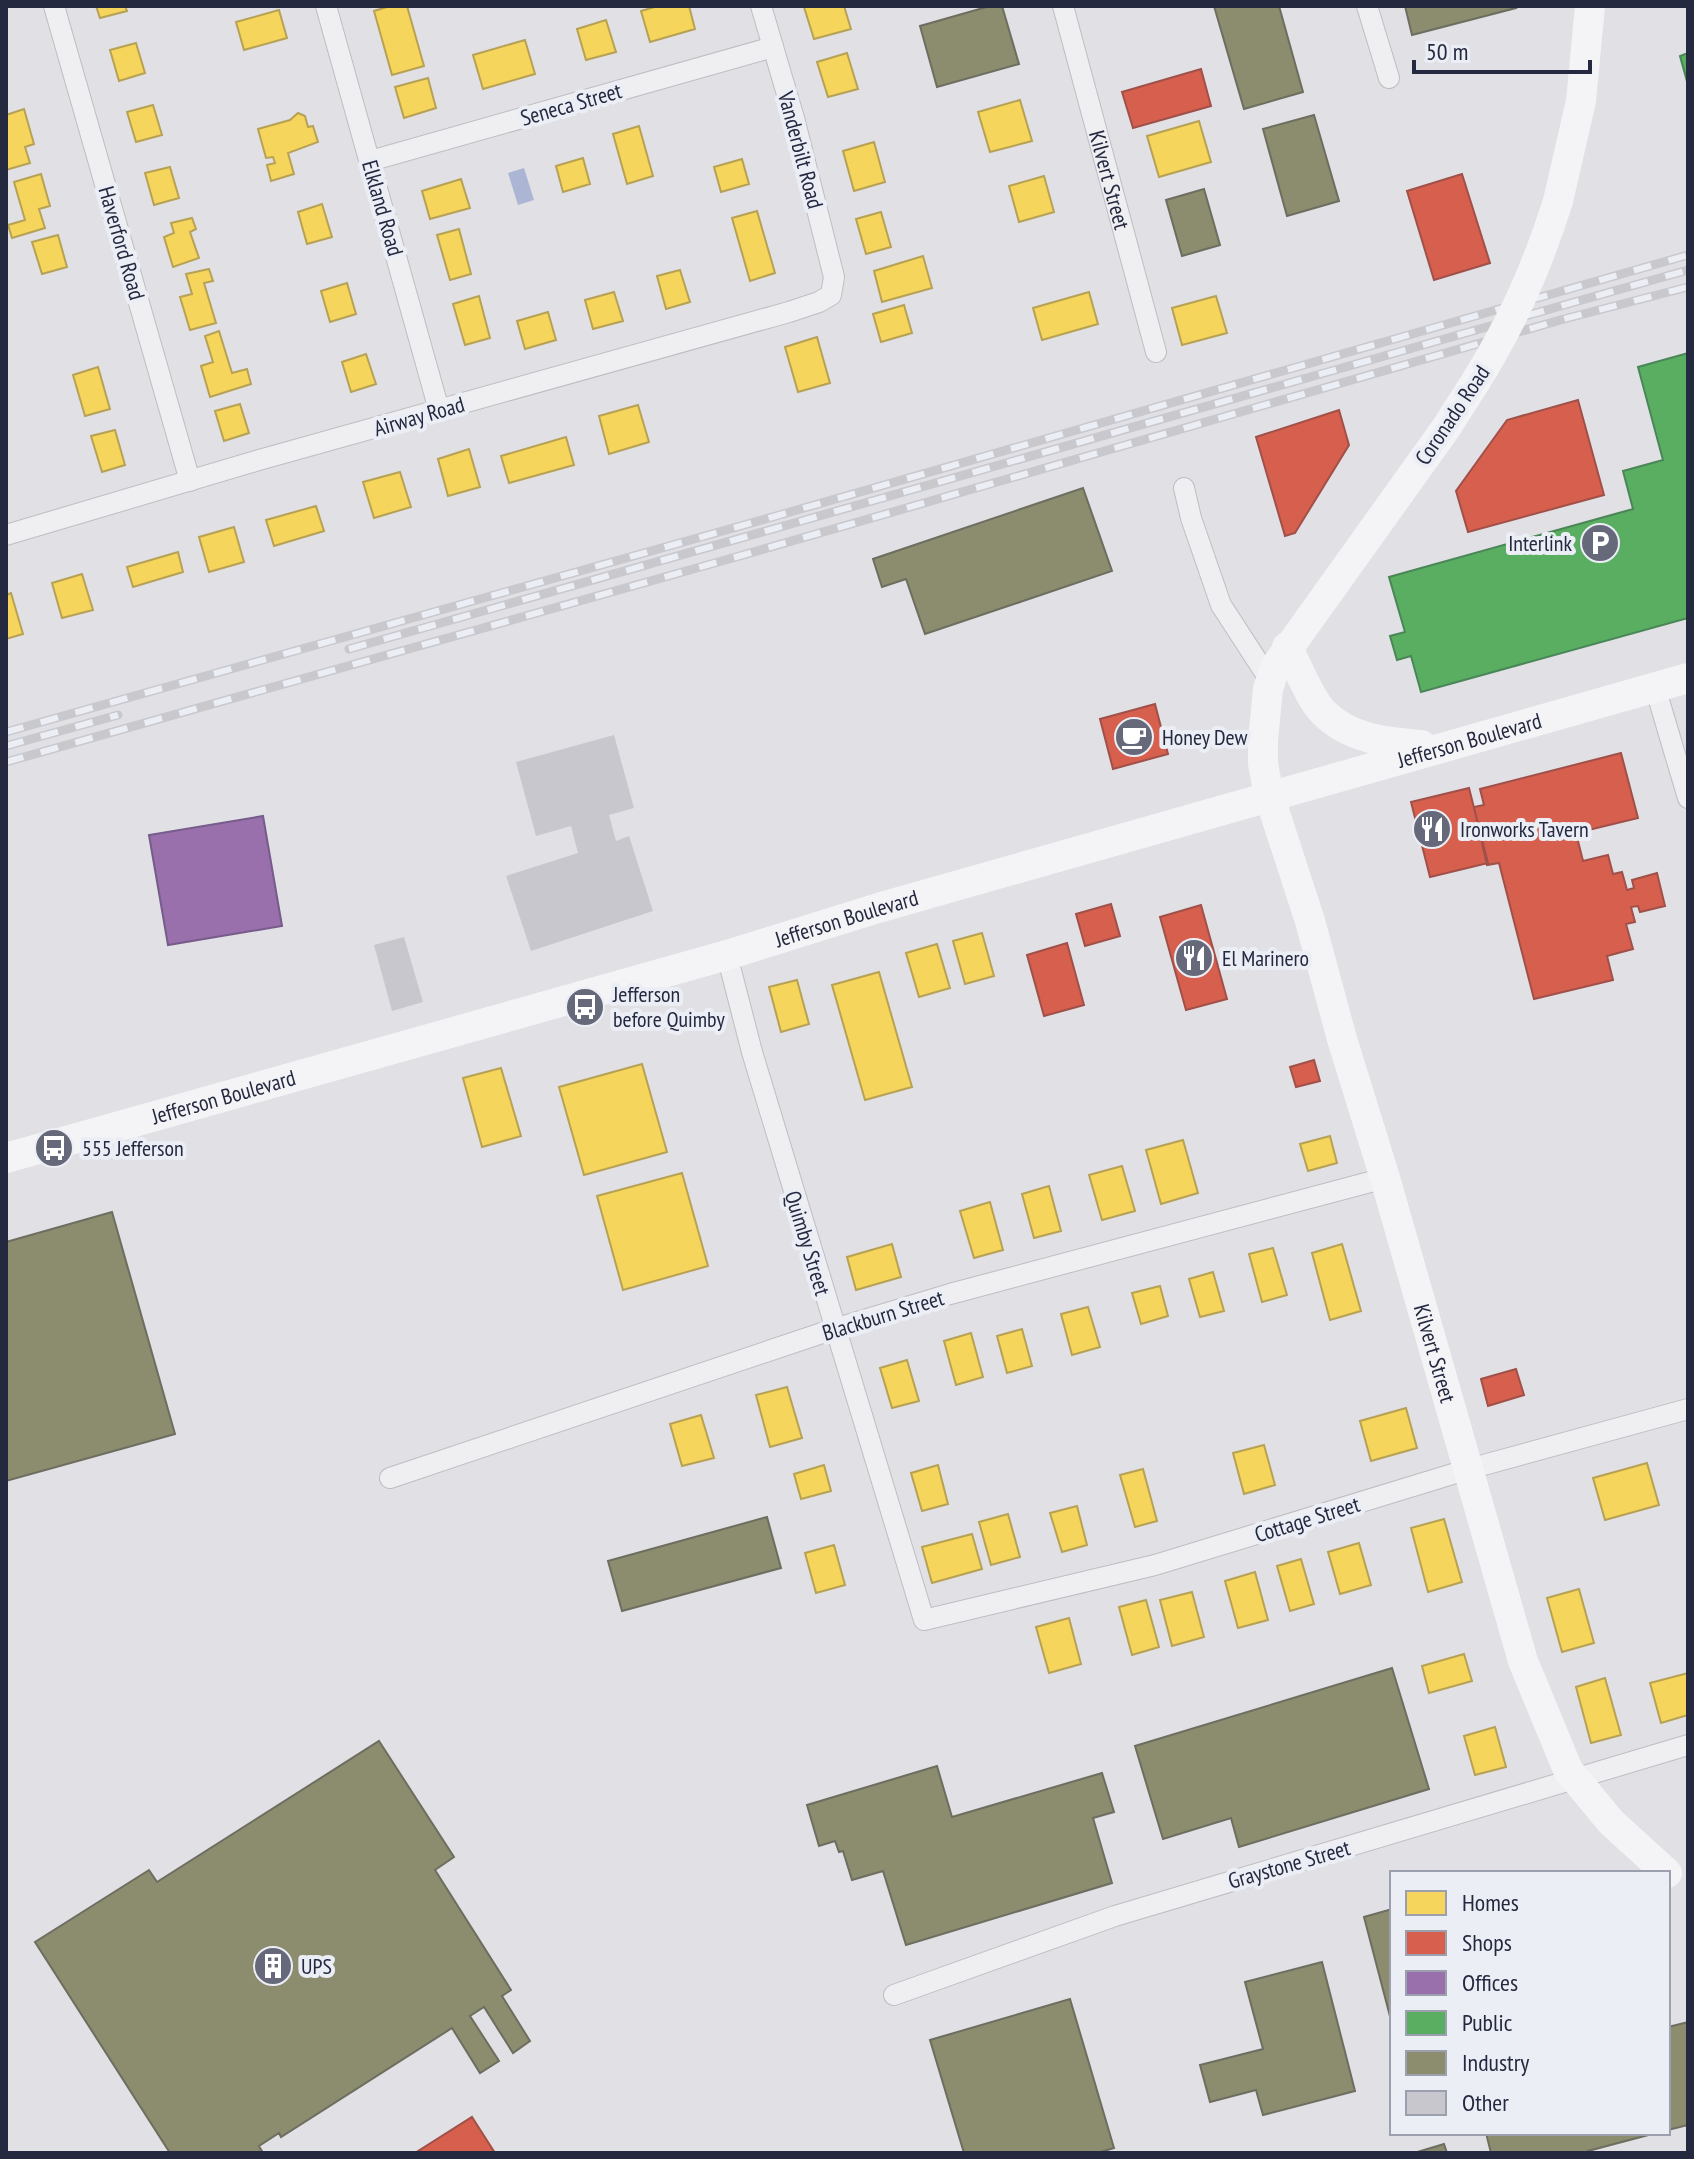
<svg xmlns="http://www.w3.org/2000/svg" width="1694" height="2159" font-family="'PT Sans Narrow',sans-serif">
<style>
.water{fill:#acb5d3}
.homes{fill:#f6d55c;stroke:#b7a154;stroke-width:2}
.shops{fill:#d6604d;stroke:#a15049;stroke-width:2}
.offices{fill:#9970ab;stroke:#765b8b;stroke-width:2}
.public{fill:#5aae61;stroke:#4a8657;stroke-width:2}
.industry{fill:#8c8c6e;stroke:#6d6e60;stroke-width:2}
.building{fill:#c7c7cd}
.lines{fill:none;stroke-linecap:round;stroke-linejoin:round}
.street-casing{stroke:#bdbdc3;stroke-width:22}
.street{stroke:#efeff2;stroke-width:20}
.secondary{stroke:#f4f4f6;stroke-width:30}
.rail-casing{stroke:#c8c8cd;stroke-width:9}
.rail{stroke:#eceef6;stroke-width:6;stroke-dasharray:18;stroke-linecap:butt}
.secondary-bridge{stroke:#f4f4f6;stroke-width:30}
.labels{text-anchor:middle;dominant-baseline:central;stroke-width:8;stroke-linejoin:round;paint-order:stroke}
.street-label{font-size:22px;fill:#252940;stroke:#eceef6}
.poi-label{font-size:22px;fill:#252940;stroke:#eceef6;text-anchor:start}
</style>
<rect width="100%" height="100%" fill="#e0e0e5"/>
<path class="water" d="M524 168 534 200 518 205 508 173Z"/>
<path class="homes" d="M96 6H125L127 11 100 18Z
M390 6H407L424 66 392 75 374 11Z
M658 6H689L695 29 650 42 641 11Z
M844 6 851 29 814 39 804 7Z
M279 10 287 38 244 50 236 22Z
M606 20 616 52 586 60 577 29Z
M525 40 535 74 483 89 473 55Z
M136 43 145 73 119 81 110 50Z
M847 53 858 89 828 97 817 62Z
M428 78 436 108 404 118 395 87Z
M1020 100 1032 141 990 152 978 112Z
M153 105 162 135 136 142 127 112Z
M24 109 34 144 25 147 30 163 6 170V115Z
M298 113 305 116 308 127 313 126 318 142 288 153 294 174 271 181 267 165 275 163 273 157 266 158 258 129 290 120Z
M1199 121 1211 162 1159 177 1147 136Z
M639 126 653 176 627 184 613 134Z
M874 142 885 182 854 191 843 151Z
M583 158 590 184 563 192 556 166Z
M742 159 749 184 721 192 714 167Z
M170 167 179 198 154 205 145 173Z
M41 174 50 206 39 209 45 228 12 238 8 225 25 220 14 182Z
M1044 176 1054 212 1019 222 1009 186Z
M461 179 470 208 430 219 422 191Z
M322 204 332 237 307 244 298 212Z
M757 211 775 273 750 281 732 218Z
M881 212 891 247 866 254 856 219Z
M192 218 196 229 190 232 199 258 173 267 164 237 174 233 171 223Z
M459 229 471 274 450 280 437 235Z
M58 235 67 267 42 274 32 242Z
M923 256 932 288 882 302 874 271Z
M209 269 213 281 204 283 216 323 190 330 180 297 192 294 186 274Z
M680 270 690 302 666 309 657 276Z
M347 283 356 314 330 322 321 291Z
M614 292 623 321 593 329 585 300Z
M1089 292 1098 324 1042 340 1033 308Z
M479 296 490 338 465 345 453 304Z
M1216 296 1227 333 1182 345 1172 308Z
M904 305 912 333 881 342 873 314Z
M548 312 556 340 525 349 517 321Z
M219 331 232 373 247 369 251 384 210 397 201 366 213 362 205 336Z
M817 337 830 383 798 392 785 347Z
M366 354 376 384 351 392 342 362Z
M98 367 110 409 85 416 73 375Z
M240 404 249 433 224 441 215 411Z
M638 405 649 442 609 454 599 416Z
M115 430 125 465 102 472 91 436Z
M566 437 574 465 509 483 501 456Z
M469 449 480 487 448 496 438 459Z
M400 472 411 507 374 518 363 482Z
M316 506 324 531 274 546 266 520Z
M234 527 244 562 209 572 199 537Z
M178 552 183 572 133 587 127 567Z
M82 574 93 610 62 618 52 583Z
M11 593 23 634 6 639V595Z
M982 933 994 976 965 984 953 941Z
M937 944 950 988 919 997 906 953Z
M879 972 912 1087 865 1100 832 985Z
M797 980 809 1024 781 1032 769 987Z
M642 1064 667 1152 584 1175 559 1087Z
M501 1068 521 1136 482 1147 463 1078Z
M1330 1136 1337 1163 1308 1171 1300 1144Z
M1183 1140 1198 1193 1161 1204 1146 1150Z
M1122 1166 1135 1211 1102 1220 1089 1175Z
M682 1173 708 1266 623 1290 597 1196Z
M1049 1186 1061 1231 1034 1238 1022 1194Z
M990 1202 1003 1250 974 1258 960 1211Z
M892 1244 901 1277 856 1290 847 1257Z
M1342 1244 1361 1311 1330 1320 1312 1253Z
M1273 1248 1287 1295 1262 1302 1249 1254Z
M1213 1272 1224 1311 1200 1317 1189 1279Z
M1160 1286 1168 1316 1141 1324 1132 1293Z
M1088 1307 1100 1347 1072 1355 1061 1314Z
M1022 1329 1032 1366 1007 1373 997 1336Z
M971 1333 983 1377 956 1385 944 1341Z
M907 1360 919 1401 892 1408 880 1368Z
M787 1387 802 1438 770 1447 756 1395Z
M1406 1408 1417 1448 1371 1461 1360 1421Z
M701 1415 714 1458 682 1466 670 1424Z
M1264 1445 1275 1485 1244 1494 1233 1453Z
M1647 1463 1659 1505 1605 1520 1593 1478Z
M824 1465 831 1491 801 1499 794 1474Z
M938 1465 948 1504 922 1511 911 1473Z
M1143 1469 1157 1521 1135 1527 1120 1475Z
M1077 1506 1087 1545 1062 1552 1050 1513Z
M1008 1514 1020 1557 991 1565 979 1522Z
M1444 1519 1462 1582 1428 1592 1411 1528Z
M972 1534 982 1569 932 1583 922 1547Z
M1359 1543 1371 1585 1340 1594 1328 1552Z
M834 1545 845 1585 816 1593 805 1553Z
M1301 1559 1314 1604 1290 1611 1277 1566Z
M1255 1572 1268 1620 1238 1628 1225 1581Z
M1579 1589 1594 1643 1562 1652 1547 1598Z
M1192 1592 1204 1637 1172 1646 1160 1600Z
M1146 1600 1159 1647 1132 1655 1119 1607Z
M1069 1618 1081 1664 1049 1673 1036 1627Z
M1464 1654 1472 1681 1429 1693 1422 1666Z
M1688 1673V1715L1661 1723 1650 1683Z
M1605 1678 1621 1735 1591 1743 1576 1687Z
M1495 1727 1506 1767 1475 1775 1464 1736Z"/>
<path class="shops" d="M1201 69 1211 106 1133 128 1122 92Z
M1462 174 1490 263 1434 280 1407 191Z
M1578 400 1604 495 1468 532 1456 491 1507 420Z
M1339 410 1349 445 1295 533 1285 536 1256 437Z
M1155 704 1168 754 1113 769 1100 719Z
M1621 753 1638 818 1576 833 1583 861 1608 855 1613 874 1622 872 1627 890 1634 888 1632 880 1657 873 1665 906 1640 912 1638 906 1631 907 1635 922 1626 924 1633 949 1607 956 1613 980 1534 999 1499 863 1487 865 1474 807 1484 805 1480 789Z
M1469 788 1488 863 1430 877 1411 802Z
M1111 904 1120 936 1085 946 1076 914Z
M1201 905 1227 999 1186 1010 1160 917Z
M1067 943 1084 1005 1044 1016 1027 955Z
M1314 1060 1320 1081 1296 1087 1290 1067Z
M1516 1369 1524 1395 1488 1406 1481 1379Z
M472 2117 495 2153H415Z"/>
<path class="offices" d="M263 816 282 926 168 945 149 835Z"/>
<path class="public" d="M1688 53V85L1680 56Z
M1688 353V618L1421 692 1411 656 1397 660 1390 636 1405 632 1389 577 1633 509 1623 471 1663 460 1638 367Z"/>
<path class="industry" d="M990 6H1002L1019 64 937 87 920 26Z
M1214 6H1279L1303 92 1244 109Z
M1405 6H1515L1516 8 1412 35Z
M1314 115 1339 201 1287 216 1263 129Z
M1204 189 1220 245 1182 256 1166 200Z
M1083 488 1112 571 925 634 906 579 882 587 873 559Z
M112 1212 175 1434 6 1481V1242Z
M767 1517 781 1568 622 1611 608 1561Z
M1392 1668 1429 1789 1239 1847 1231 1818 1163 1839 1135 1746Z
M379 1741 454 1857 435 1870 511 1990 502 1996 530 2041 513 2053 484 2007 470 2016 499 2061 480 2073 452 2028 281 2137 279 2133 259 2146 263 2153H170L35 1942 149 1870 157 1882Z
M937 1766 952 1817 1102 1773 1114 1812 1093 1818 1112 1883 906 1945 883 1871 852 1880 843 1851 839 1852 835 1841 819 1846 807 1805Z
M1392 1909V2024L1364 1917Z
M1322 1962 1355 2091 1263 2115 1256 2090 1210 2102 1200 2065 1263 2049 1245 1982Z
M1070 1999 1114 2148 1097 2153H964L930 2040Z
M1688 2022V2125L1668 2130V2027Z
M1486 2133H1656L1588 2151 1589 2153H1491Z
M1444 2144 1447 2153H1414Z"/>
<path class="building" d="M614 735 634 808 609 815 616 841 629 836 653 911 531 951 506 876 578 853 571 826 536 836 516 762Z
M404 937 423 1002 392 1011 374 945Z"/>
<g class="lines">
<g class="street-casing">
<g id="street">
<path d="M54 6 190 481"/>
<path d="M326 6 439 410"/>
<path id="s1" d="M1063 6 1156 352"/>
<path d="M1367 6 1389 78"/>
<path d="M370 161 773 47"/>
<path d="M1184 488 1191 518 1221 605 1271 682"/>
<path d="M6 535 259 460 789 312 819 302 831 295 834 277 794 118 761 6"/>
<path d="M1655 687 1688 798"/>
<path d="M727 955 752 1052 924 1620 1155 1565 1469 1469 1688 1409"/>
<path d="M390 1478 834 1329 950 1294 1385 1178"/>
<path d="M894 1995 1115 1916 1688 1745"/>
</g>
</g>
<use href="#street" class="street"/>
<g class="secondary">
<path d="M1558 201 1581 101 1590 6"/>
<path id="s2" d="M1476 381 1446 428 1275 667 1268 689 1263 740V764L1269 795 1310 921 1342 1039 1385 1178 1523 1661 1568 1770 1611 1822 1667 1873"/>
<path d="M1287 647C1298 666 1309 698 1323 712 1349 739 1386 742 1421 745"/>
<path id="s3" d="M6 1158 727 955 878 908 1688 678"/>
</g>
<g class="rail-casing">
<path id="rail" d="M349 649 1688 270
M6 732 776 516 1688 255
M6 746 118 715
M6 762 736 557 1564 319 1688 287"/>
</g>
<use href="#rail" class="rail"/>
<path class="secondary-bridge" d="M1476 381C1514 319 1536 270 1558 201"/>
</g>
<defs>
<g id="parking-disc" transform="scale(2)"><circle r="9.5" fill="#66697a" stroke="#eceef6"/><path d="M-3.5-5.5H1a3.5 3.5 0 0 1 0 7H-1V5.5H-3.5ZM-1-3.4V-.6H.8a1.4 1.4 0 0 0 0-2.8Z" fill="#fff"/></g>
<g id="cafe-disc" transform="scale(2)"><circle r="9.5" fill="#66697a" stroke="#eceef6"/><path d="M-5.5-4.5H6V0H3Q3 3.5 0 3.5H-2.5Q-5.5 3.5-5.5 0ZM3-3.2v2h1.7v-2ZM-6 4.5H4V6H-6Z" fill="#fff"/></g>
<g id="restaurant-disc" transform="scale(2)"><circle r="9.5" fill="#66697a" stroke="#eceef6"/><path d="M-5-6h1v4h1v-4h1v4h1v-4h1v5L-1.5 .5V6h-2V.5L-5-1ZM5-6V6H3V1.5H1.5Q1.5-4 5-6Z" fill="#fff"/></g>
<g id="bus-disc" transform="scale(2)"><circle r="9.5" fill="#66697a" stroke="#eceef6"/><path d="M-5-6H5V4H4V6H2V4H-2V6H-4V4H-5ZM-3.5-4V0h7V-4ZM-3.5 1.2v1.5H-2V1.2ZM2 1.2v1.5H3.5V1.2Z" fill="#fff"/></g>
<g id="building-disc" transform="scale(2)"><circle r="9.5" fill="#66697a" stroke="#eceef6"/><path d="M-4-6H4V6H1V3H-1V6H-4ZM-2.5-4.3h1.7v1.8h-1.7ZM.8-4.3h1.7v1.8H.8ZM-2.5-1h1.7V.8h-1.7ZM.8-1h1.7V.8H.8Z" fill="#fff"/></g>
</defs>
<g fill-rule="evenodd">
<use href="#parking-disc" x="1600" y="543"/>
<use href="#cafe-disc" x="1134" y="737"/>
<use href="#restaurant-disc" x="1432" y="829"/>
<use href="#restaurant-disc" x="1194" y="958"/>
<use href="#bus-disc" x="585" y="1007"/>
<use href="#bus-disc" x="54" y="1148"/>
<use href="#building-disc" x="273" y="1966"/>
</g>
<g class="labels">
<g class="street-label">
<text transform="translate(571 104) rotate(-16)">Seneca Street</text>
<text transform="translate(801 150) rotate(75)">Vanderbilt Road</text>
<text stroke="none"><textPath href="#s1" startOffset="180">Kilvert Street</textPath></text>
<text transform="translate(383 208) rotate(74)">Elkland Road</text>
<text transform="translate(122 243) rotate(74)">Haverford Road</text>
<text transform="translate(1452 415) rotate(-56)">Coronado Road</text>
<text transform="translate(419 416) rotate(-16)">Airway Road</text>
<text stroke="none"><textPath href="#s3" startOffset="1522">Jefferson Boulevard</textPath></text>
<text stroke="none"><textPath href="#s3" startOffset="874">Jefferson Boulevard</textPath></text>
<text stroke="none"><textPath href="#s3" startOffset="226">Jefferson Boulevard</textPath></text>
<text transform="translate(808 1243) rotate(73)">Quimby Street</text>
<text transform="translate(883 1315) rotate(-17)">Blackburn Street</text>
<text stroke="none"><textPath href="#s2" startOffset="1062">Kilvert Street</textPath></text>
<text transform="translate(1307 1519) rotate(-17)">Cottage Street</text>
<text transform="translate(1289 1864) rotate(-16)">Graystone Street</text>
</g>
<g class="poi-label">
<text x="1572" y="543" text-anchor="end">Interlink</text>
<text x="1162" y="737">Honey Dew</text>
<text x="1460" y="829">Ironworks Tavern</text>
<text x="1222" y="958">El Marinero</text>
<text x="613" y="994">Jefferson<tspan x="613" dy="25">before Quimby</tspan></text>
<text x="82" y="1148">555 Jefferson</text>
<text x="301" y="1966">UPS</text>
</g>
</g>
<rect width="1694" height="2159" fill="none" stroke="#252940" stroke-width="16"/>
<rect x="1390" y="1871" width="280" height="264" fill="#eceef6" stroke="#9c9fad" stroke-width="2"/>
<rect x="1406" y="1891" width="40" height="24" fill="#f6d55c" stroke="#9c9fad" stroke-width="2"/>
<text x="1462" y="1911" font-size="24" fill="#252940">Homes</text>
<rect x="1406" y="1931" width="40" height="24" fill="#d6604d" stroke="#9c9fad" stroke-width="2"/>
<text x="1462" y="1951" font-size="24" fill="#252940">Shops</text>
<rect x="1406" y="1971" width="40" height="24" fill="#9970ab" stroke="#9c9fad" stroke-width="2"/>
<text x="1462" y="1991" font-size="24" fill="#252940">Offices</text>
<rect x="1406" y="2011" width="40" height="24" fill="#5aae61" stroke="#9c9fad" stroke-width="2"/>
<text x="1462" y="2031" font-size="24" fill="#252940">Public</text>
<rect x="1406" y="2051" width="40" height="24" fill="#8c8c6e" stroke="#9c9fad" stroke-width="2"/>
<text x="1462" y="2071" font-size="24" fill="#252940">Industry</text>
<rect x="1406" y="2091" width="40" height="24" fill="#c7c7cd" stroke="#9c9fad" stroke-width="2"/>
<text x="1462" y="2111" font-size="24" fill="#252940">Other</text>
<path d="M1414 60v12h176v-12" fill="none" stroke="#252940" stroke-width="4"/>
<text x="1426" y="60" font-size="24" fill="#252940" stroke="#eceef6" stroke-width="6" paint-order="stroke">50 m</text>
</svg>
